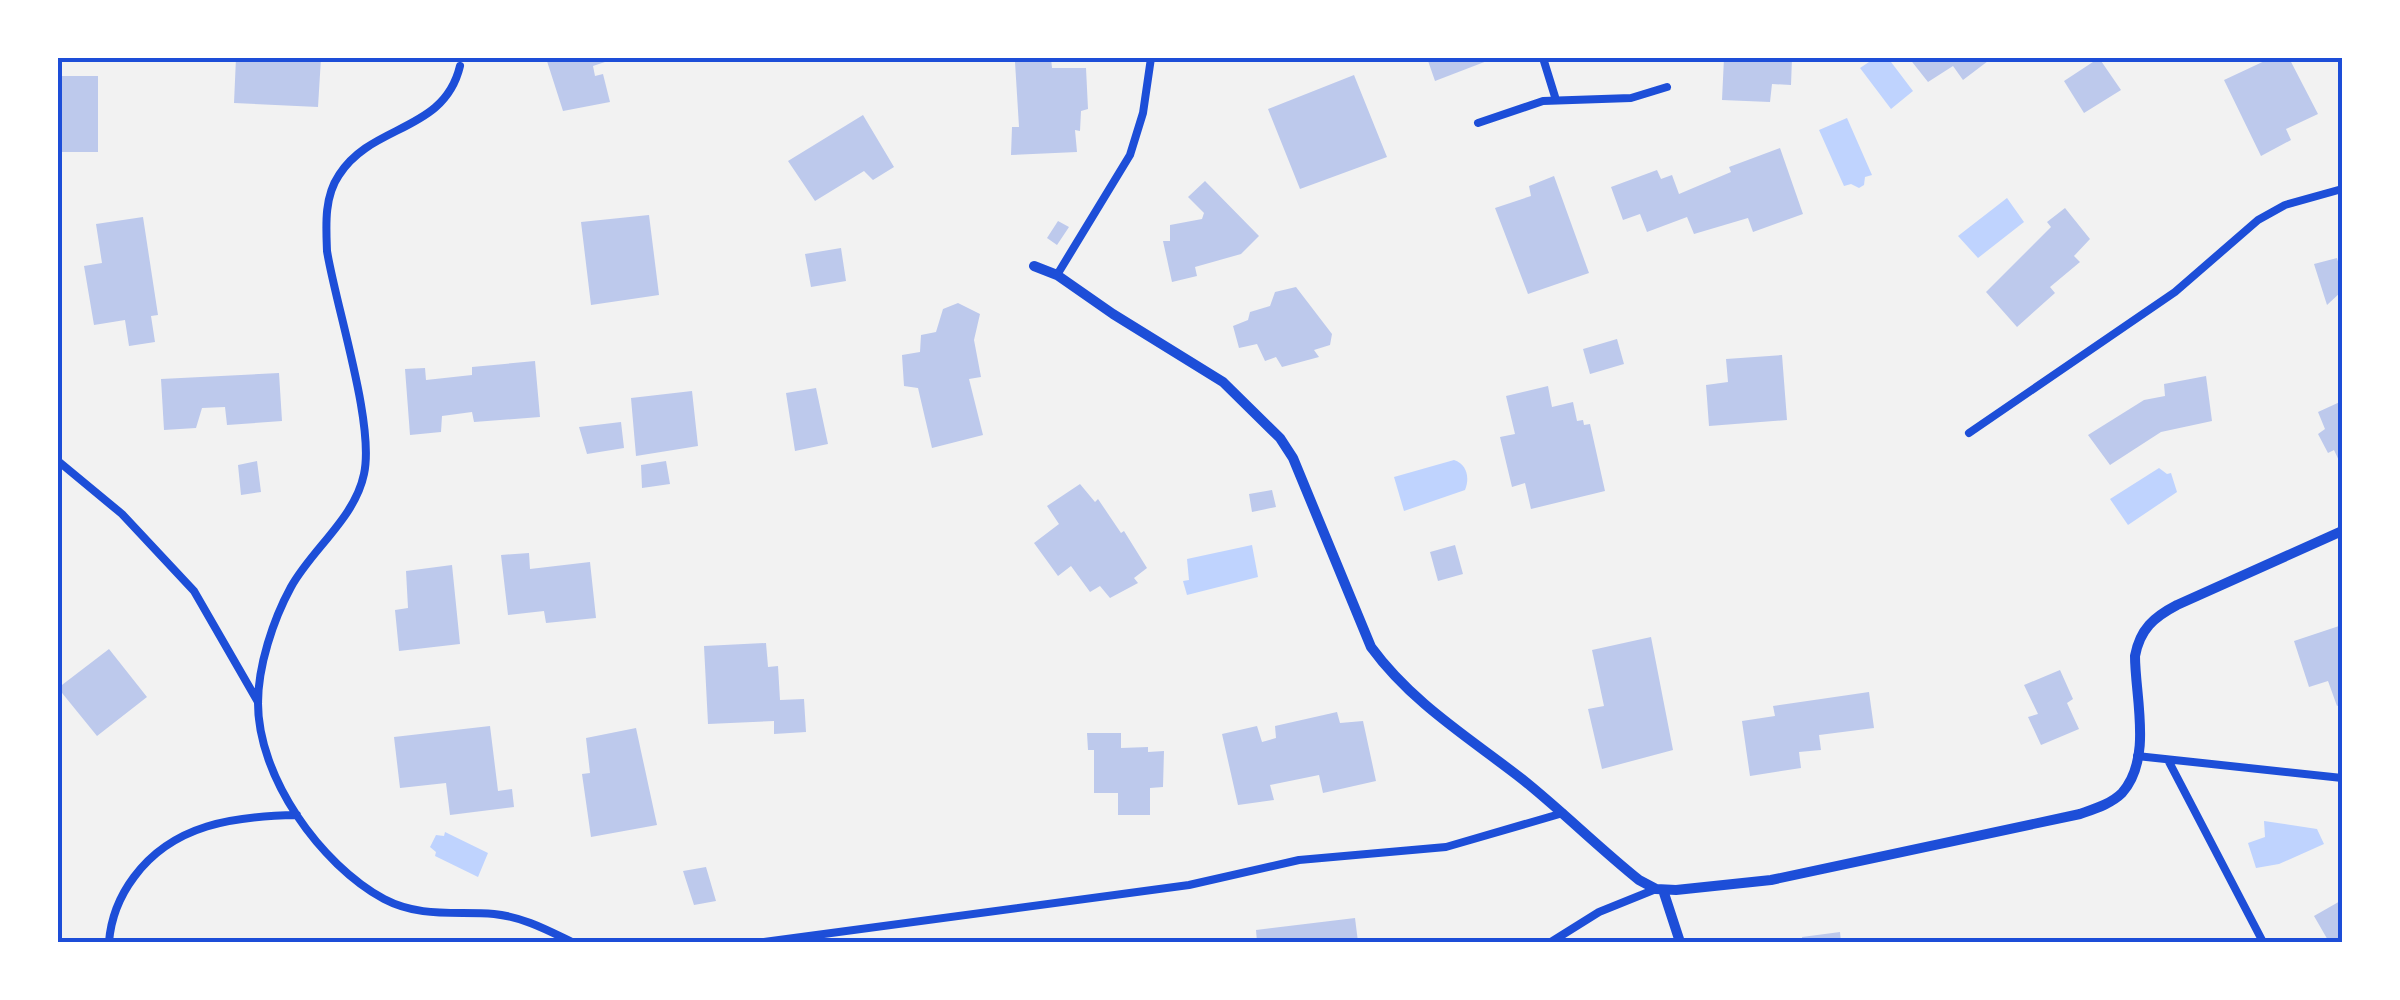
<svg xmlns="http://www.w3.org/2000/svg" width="2400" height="1000" font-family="Rubik,sans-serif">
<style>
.water{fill:#bfd3fe}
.building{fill:#bdc9ec}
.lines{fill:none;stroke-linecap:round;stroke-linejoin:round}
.service{stroke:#1d4ed8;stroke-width:8}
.minor{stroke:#1d4ed8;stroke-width:10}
.neatline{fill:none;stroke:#1d4ed8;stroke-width:4}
</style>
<rect width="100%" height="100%" fill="#f2f2f2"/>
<path class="water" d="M1875 58H1888L1913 91 1891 109 1860 68Z
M1847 118 1872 175 1865 177 1864 185 1859 188 1851 184 1844 186 1819 130Z
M2007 198 2024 222 1978 258 1958 236Z
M1454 460C1467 464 1470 478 1465 490L1404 511 1394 477Z
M2159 468 2167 474 2171 473 2177 492 2128 525 2110 499Z
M1252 545 1258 577 1187 595 1183 581 1189 580 1187 559Z
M2264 821 2317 829 2324 844 2279 864 2256 868 2248 843 2265 837Z
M445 832 488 853 478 877 435 856 436 852 430 847 436 835 444 836Z"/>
<path class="building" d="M236 58H321L318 107 234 103Z
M546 58H617L593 66 595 76 603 74 610 102 563 111Z
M1051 58 1052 68H1086L1088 109 1081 111 1080 131 1075 130 1077 152 1011 155 1012 127H1019L1015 62Z
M1427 58H1485L1487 61 1435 81Z
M1724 58H1792L1791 85 1772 84 1770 102 1722 100Z
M1909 58H1992L1963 80 1953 66 1928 82Z
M2099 58 2121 90 2084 113 2064 81Z
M2271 58H2289L2318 114 2286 129 2291 140 2261 156 2224 80Z
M1354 75 1387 157 1300 189 1268 109Z
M58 76H98V152H58Z
M863 115 894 167 873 180 864 171 815 201 788 161Z
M1780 148 1803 214 1753 232 1748 218 1694 234 1687 217 1647 232 1640 214 1623 220 1611 187 1657 170 1661 179 1672 175 1679 194 1731 172 1729 167Z
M1554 176 1589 273 1528 294 1495 208 1531 196 1529 186Z
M1205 181 1259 236 1241 254 1195 267 1197 276 1172 282 1163 241H1170V225L1202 219 1204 213 1188 197Z
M2065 208 2090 239 2074 256 2080 262 2050 287 2055 293 2017 327 1986 292 2051 227 2047 222Z
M649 215 659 295 591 305 581 222Z
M143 217 158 315 151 316 155 342 129 346 125 320 94 325 84 266 102 263 96 224Z
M1058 221 1069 227 1057 245 1047 238Z
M841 248 846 281 811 287 805 254Z
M2337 258 2342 275V291L2327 305 2314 264Z
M1296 287 1332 334 1330 345 1314 350 1319 357 1282 367 1276 357 1265 361 1257 344 1239 348 1233 326 1248 320 1250 312 1270 306 1275 292Z
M958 303 980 314 974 340 981 377 969 379 983 435 932 448 918 388 904 386 902 355 920 352 921 335 936 332 943 309Z
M1617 339 1624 364 1590 374 1583 349Z
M1782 355 1787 420 1709 426 1706 385 1728 382 1726 359Z
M535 361 540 417 474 422 472 412 442 416 441 432 410 435 405 369 425 368 426 380 472 375V367Z
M279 373 282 421 227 425 225 407 202 408 196 428 164 430 161 379Z
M2206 376 2212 421 2161 432 2110 465 2088 435 2144 400 2165 396 2164 384Z
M1548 386 1552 407 1573 402 1577 421 1583 420 1584 425 1590 424 1605 491 1531 509 1525 483 1512 487 1500 437 1515 434 1506 396Z
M816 388 828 444 795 451 786 393Z
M692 391 698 446 636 456 631 398Z
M2342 401V467L2334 450 2328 453 2318 434 2325 429 2318 412Z
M621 422 624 448 587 454 579 427Z
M257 461 261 492 241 495 238 465Z
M666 461 670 484 642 488 641 465Z
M1080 484 1095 502 1098 499 1121 533 1124 531 1147 568 1134 578 1138 583 1110 598 1100 586 1090 592 1071 566 1058 576 1034 543 1059 524 1047 506Z
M1272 490 1276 507 1252 512 1249 494Z
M1455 545 1463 574 1438 581 1430 552Z
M529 553 530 569 590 562 596 618 546 623 544 611 508 615 501 555Z
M452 565 460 644 399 651 395 610 408 608 406 571Z
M2342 625V704L2337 706 2328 681 2309 687 2294 641Z
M1651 637 1673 750 1602 769 1588 709 1604 706 1592 650Z
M766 643 768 667 778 666 780 700 804 699 806 732 774 734V721L708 724 704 646Z
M109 649 147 697 97 736 58 688Z
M2060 670 2073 699 2067 703 2079 729 2041 745 2028 717 2038 714 2024 685Z
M1869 692 1874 728 1819 735 1821 750 1799 752 1801 768 1750 776 1742 721 1775 716 1773 706Z
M1337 712 1340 723 1363 721 1376 781 1323 793 1319 775 1270 785 1274 800 1238 805 1222 734 1257 726 1262 742 1276 738 1275 726Z
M490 726 498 791 512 789 514 807 450 815 446 783 400 788 394 737Z
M636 728 657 825 591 837 582 774 590 773 586 738Z
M1087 733H1121V748L1148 747V752L1164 751 1163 787 1150 788V815H1118V793H1094V750H1088Z
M706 867 716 901 694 905 683 871Z
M2342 900V942H2329L2314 916Z
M1355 918 1358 942H1257L1256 930Z
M1840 932 1841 942H1803L1802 937Z"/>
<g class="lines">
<path class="service" d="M1543 58 1556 100
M460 66C444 133 372 123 339 175 324 197 326 226 327 251 336 307 375 424 364 474 355 518 312 549 291 587 273 620 258 666 258 703 258 777 320 864 384 899 420 918 456 911 494 914 523 917 547 930 572 942
M1478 123 1543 101 1631 98 1667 87
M1057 275 1130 155 1143 113 1151 58
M1969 433 2175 292 2258 220 2285 205 2342 189
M58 461 122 514 194 591 258 702
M2137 756 2342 778
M2168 760 2263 942
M109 942C111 917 119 897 134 877 173 824 235 816 297 815
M764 942 1189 885 1299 860 1446 847 1563 813
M1551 942 1599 912 1656 889"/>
<path class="minor" d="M1034 266 1057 275 1113 314 1223 382 1280 438 1293 458 1371 647C1412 703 1468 737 1522 779 1562 811 1599 848 1639 880L1656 889 1676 890 1771 880 2080 814C2094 809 2111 804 2122 793 2153 758 2135 697 2135 656 2140 629 2154 617 2177 605L2342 531
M1663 890 1680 942"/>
</g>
<rect width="2400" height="1000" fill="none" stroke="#ffffff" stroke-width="120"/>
<rect x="60" y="60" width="2280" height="880" class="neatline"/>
</svg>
